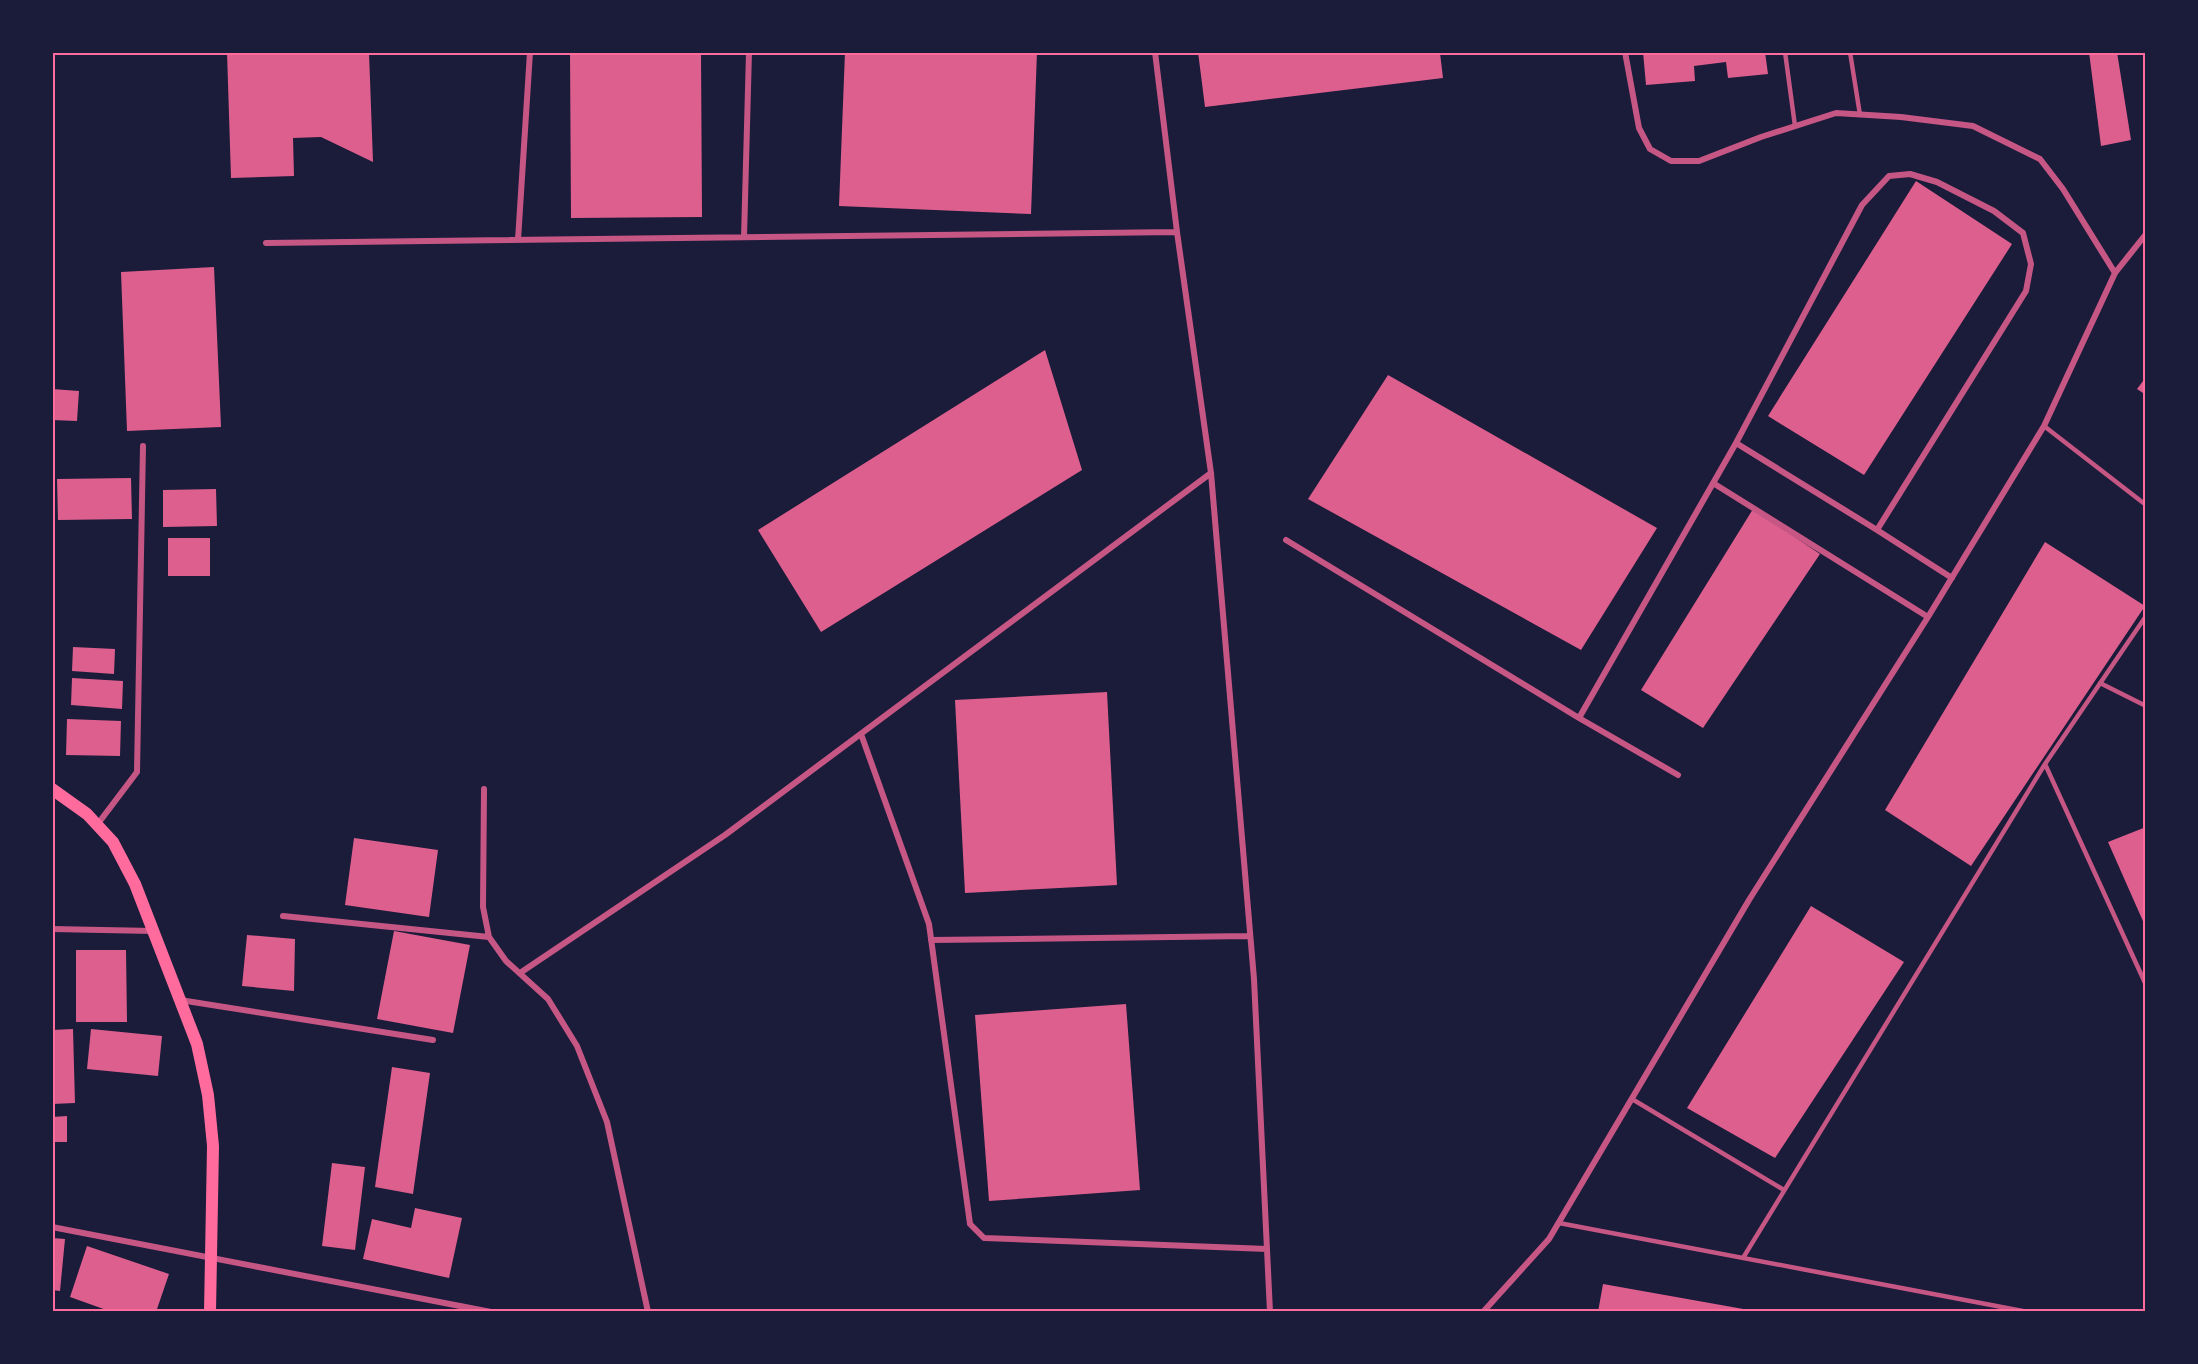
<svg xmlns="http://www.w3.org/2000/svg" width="2198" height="1364" font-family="'Work Sans',sans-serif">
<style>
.building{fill:#dd5f8e}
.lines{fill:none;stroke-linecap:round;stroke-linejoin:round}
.service{stroke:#c65784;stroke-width:4.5}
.minor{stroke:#c65784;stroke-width:6}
.secondary{stroke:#ff6b9d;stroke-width:12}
.neatline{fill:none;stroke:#ff6b9d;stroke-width:2}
</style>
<rect width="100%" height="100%" fill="#1b1b3a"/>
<path class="building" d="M227 52H369L373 162 321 137 293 138 294 176 231 178Z
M570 52H701L702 217 571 218Z
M845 52H1037L1031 214 839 206Z
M1198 52H1418V55L1440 53 1443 78 1205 107Z
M1643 52H1765L1768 74 1728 78 1726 62 1694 66 1695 81 1646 85Z
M2089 52H2117L2131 140 2101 146Z
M1916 181 2012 244 1864 475 1768 416Z
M214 267 221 427 127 431 121 272Z
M1045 350 1082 470 821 632 758 530Z
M1388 375 1657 528 1581 650 1308 499Z
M2146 377V395L2137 389Z
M52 389 79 391 77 421 52 420Z
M131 478 132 519 58 520 57 479Z
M216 489 217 526 163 527V490Z
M1753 509 1820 554 1703 728 1641 690Z
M168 538H210V576H168Z
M2045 542 2145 606 1971 866 1885 810Z
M73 647 115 649 114 674 72 671Z
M72 678 123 681 122 709 71 705Z
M1107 692 1117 885 965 893 955 700Z
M67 719 121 721 120 756 66 755Z
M2146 827V928L2108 842Z
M354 838 438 850 429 917 345 905Z
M1811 906 1904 962 1775 1158 1687 1108Z
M394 931 470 945 453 1033 377 1019Z
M247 935 295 939 294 991 242 986Z
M76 950H126L127 1022H76Z
M1126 1004 1140 1190 989 1201 975 1015Z
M73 1029 75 1103 52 1104V1030Z
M91 1029 162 1036 158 1076 87 1069Z
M392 1067 430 1073 413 1194 375 1187Z
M67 1116V1142H52V1117Z
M332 1163 365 1167 355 1250 322 1246Z
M415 1208 462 1218 449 1278 363 1259 372 1219 411 1228Z
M52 1238 65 1239 60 1291 52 1290Z
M87 1246 169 1274 156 1312H112L70 1297Z
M1603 1284 1749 1310V1312H1598Z"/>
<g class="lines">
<path class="service" d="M1785 52 1795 126
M1850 52 1860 115
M2044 426 2146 505
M2100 683 2146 706
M2045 764 2146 985
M1632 1099 1784 1190
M1559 1223 2028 1312
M1743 1258 2045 764 2146 616"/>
<path class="minor" d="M1155 52 1177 232 1211 473 1254 979 1270 1312
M1625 52 1639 128 1650 149 1671 161H1699L1761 137 1836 113 1901 117 1973 126 2040 159 2063 189 2115 273
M744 237 749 52
M518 240 530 52
M266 243 1177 232
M1736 443 1877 530
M1713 483 1928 617
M1286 540 1579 718 1736 443 1862 205 1889 176 1910 174 1937 182 1994 211 2023 233 2031 264 2026 291 1877 530 1952 578
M1579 718 1678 775
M861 734 929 924 970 1224 984 1238 1267 1249
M484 789 483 907 489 937 506 961 548 999 577 1046 607 1122 648 1312
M97 825 137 772 143 446
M283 916 489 937
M52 929 153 931
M931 940 1250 936
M520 973 725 835 1211 473
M180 1000 433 1040
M52 1227 491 1312
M1483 1312 1549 1239 1749 900 1928 617 2044 426 2115 273 2146 234"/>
<path class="secondary" d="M52 789 87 814 113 842 135 884 197 1044 208 1095 213 1146 210 1312"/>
</g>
<rect width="2198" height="1364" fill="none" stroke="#1b1b3a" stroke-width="108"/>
<rect x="54" y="54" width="2090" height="1256" class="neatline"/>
</svg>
